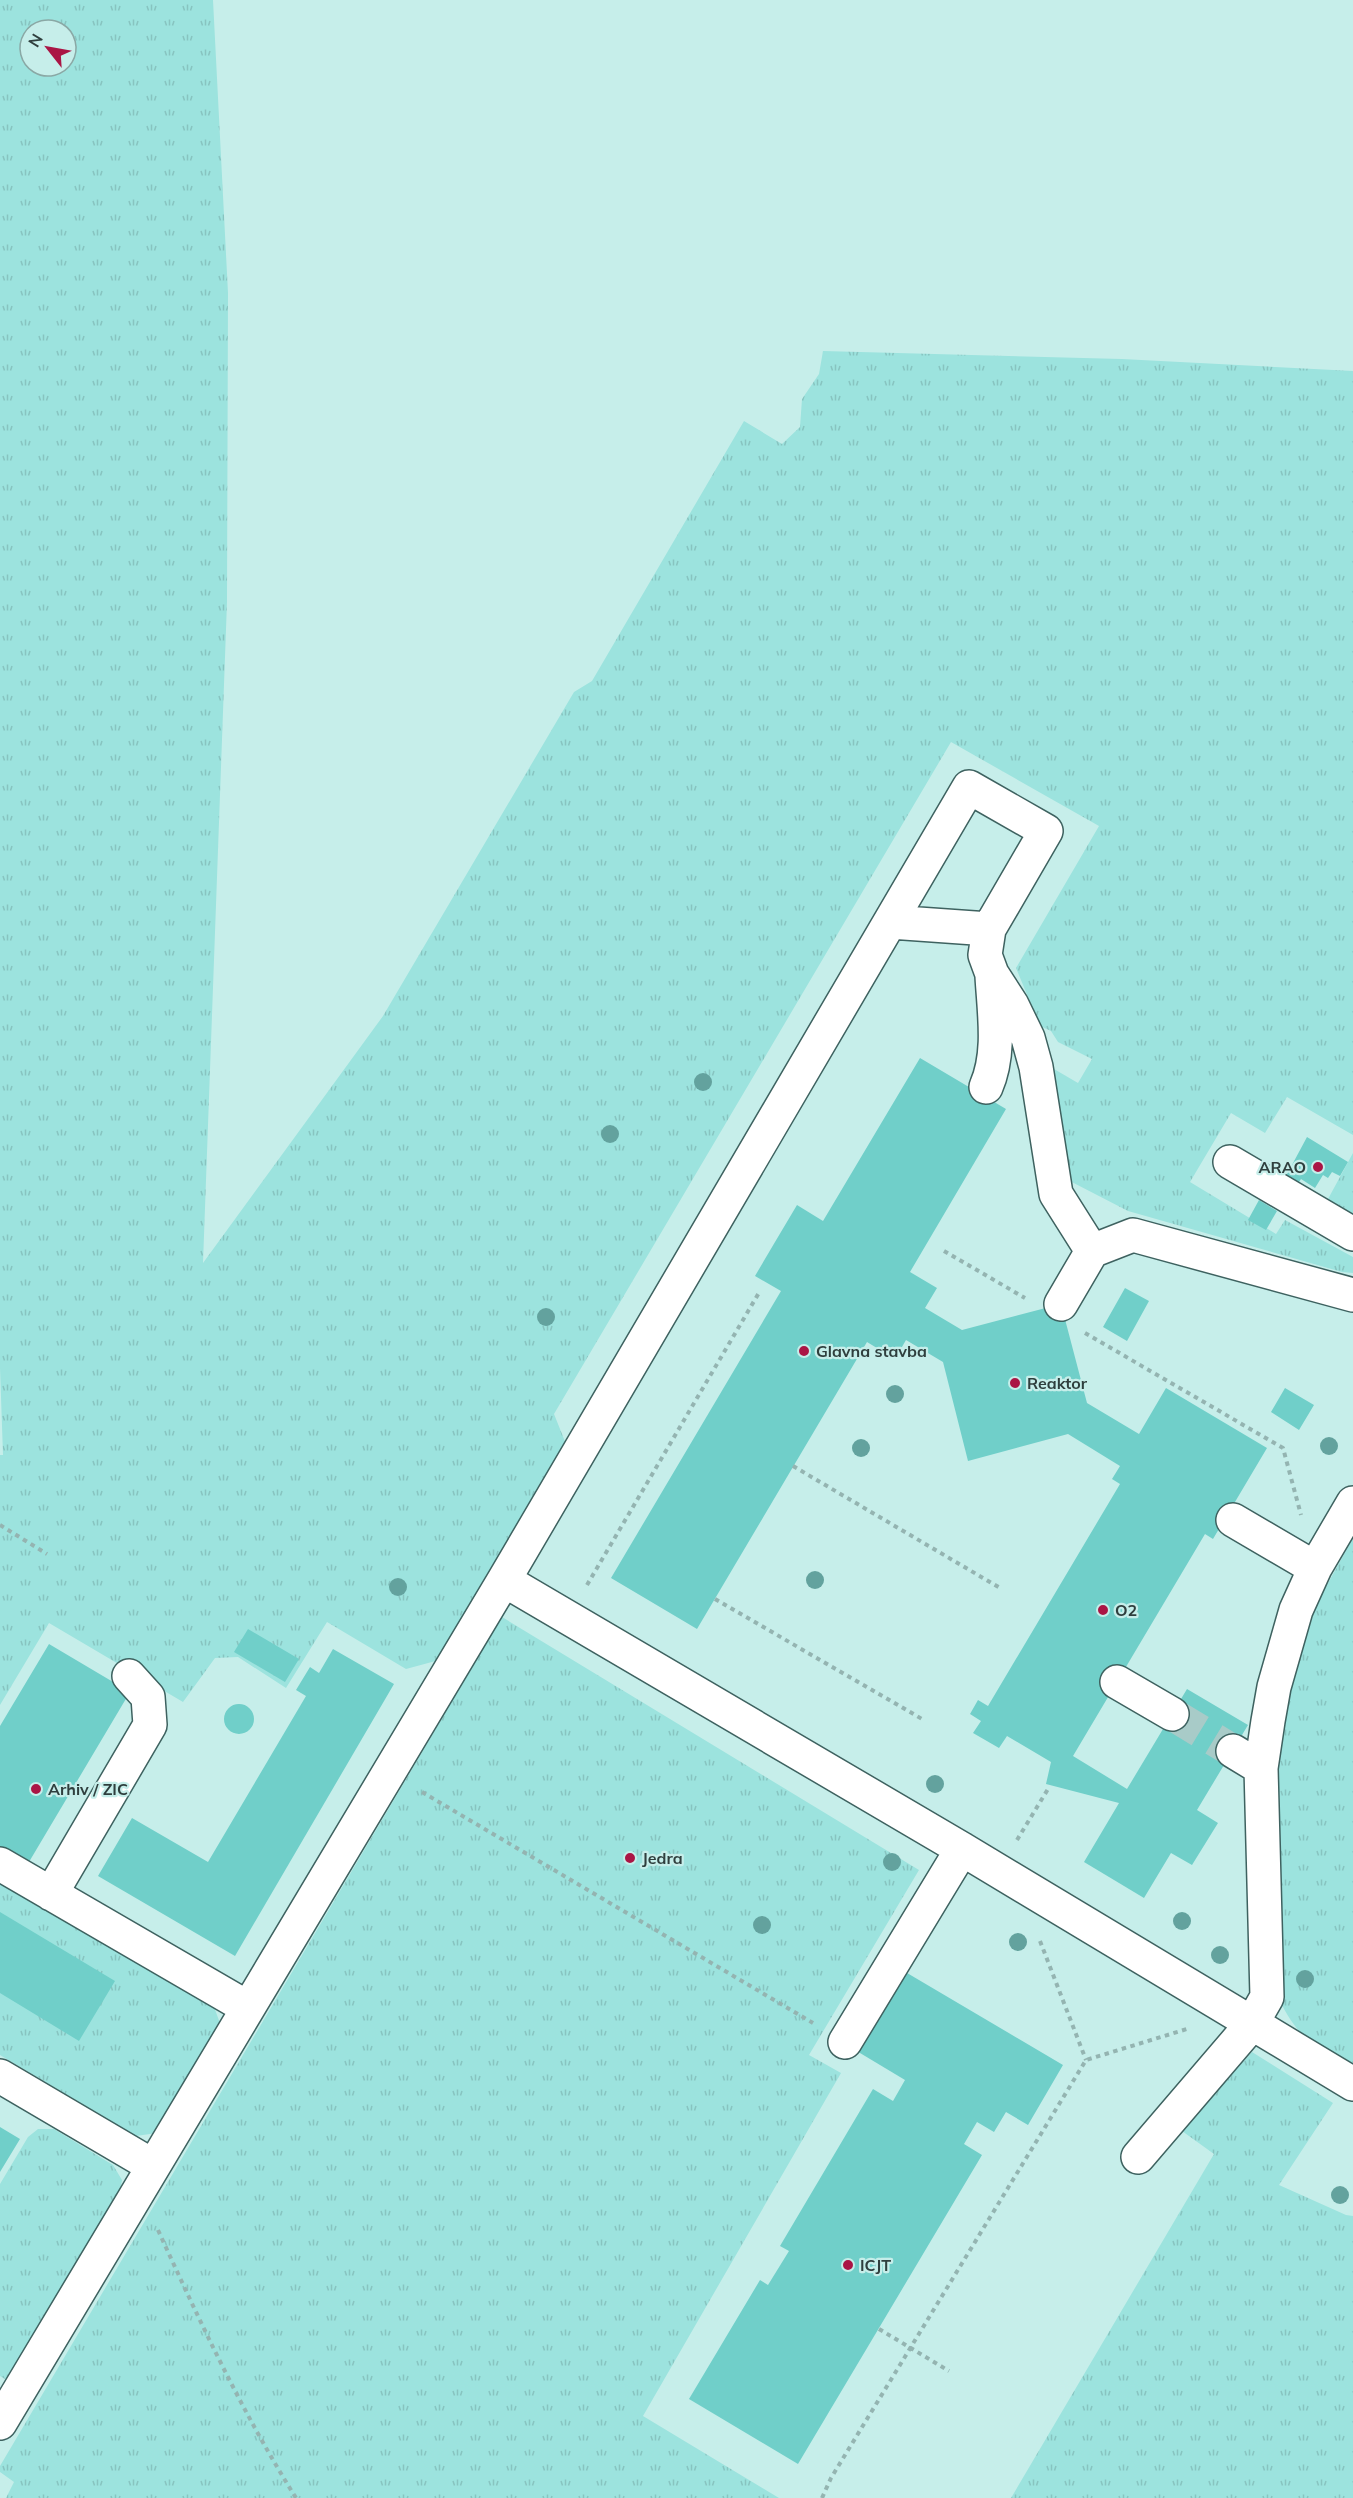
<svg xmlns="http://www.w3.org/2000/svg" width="1353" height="2498" font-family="Mulish,sans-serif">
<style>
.grass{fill:url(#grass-tufts);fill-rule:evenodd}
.building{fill:#70cfc9}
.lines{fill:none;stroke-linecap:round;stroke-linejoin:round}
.minor-tunnel{stroke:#a8cbc8;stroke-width:33;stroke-dasharray:33 16;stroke-linecap:butt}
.minor-casing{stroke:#3e6260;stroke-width:36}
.path{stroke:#94b4b1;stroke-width:4;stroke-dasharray:4.5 4.5;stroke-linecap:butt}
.minor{stroke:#fff;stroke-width:33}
.tree{fill:#63a29e}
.poi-dot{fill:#aa1545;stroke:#c6eeea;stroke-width:2}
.labels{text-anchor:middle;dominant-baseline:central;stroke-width:4.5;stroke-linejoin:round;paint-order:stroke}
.poi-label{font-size:16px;font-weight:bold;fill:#2f3f3e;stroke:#c6eeea;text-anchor:start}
</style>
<defs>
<pattern id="grass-tufts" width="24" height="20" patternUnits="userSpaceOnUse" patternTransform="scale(1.5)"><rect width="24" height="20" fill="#9ce3de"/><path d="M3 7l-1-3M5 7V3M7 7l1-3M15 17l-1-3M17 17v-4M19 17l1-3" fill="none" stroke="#87c4c0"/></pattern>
</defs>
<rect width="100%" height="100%" fill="#c6eeea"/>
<path class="grass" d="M0 0H213L228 293 227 602 203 1263 383 1016 574 692 592 681 744 421 782 444 800 427 802 399 819 374 823 351 1122 359 1353 371V1135L1287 1097 1265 1133 1231 1113 1190 1182 1276 1234 1285 1220 1353 1257V1273L1342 1272 1128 1211 1064 1178 1051 1083 1054 1069 1078 1083 1092 1059 1058 1042 1051 1031 1040 1026 1016 968 1099 826 951 742 554 1414 568 1449 443 1659 406 1669 327 1622 286 1688 238 1657 215 1658 183 1702 49 1623 0 1705V1455H3L0 1368ZM30 30H66V66H30Z
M1353 1153V1214L1328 1199Z
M1353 1538V2068C1317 2048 1299 2040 1280 2001L1270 1825 1283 1711 1317 1603Z
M502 1617 919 1870 809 2055 841 2073 643 2416 779 2498H6L14 2482 0 2472V2466Z
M0 1880 213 2004 221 2026 157 2133 136 2136 0 2055Z
M1252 2052 1333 2103 1279 2185 1346 2215 1353 2216V2498H1011L1214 2154 1182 2131Z
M38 2129H54L113 2165 122 2180 119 2197 8 2381 0 2376V2184L28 2137Z"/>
<path class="building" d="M920 1058 1006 1109 910 1272 937 1288 925 1308 962 1330 1061 1304 1087 1403 1139 1434 1166 1388 1267 1448 1213 1539 1205 1534 1073 1756 1127 1789 1187 1689 1248 1725 1197 1810 1218 1823 1192 1865 1171 1853 1144 1898 1084 1862 1119 1803 1046 1784 1051 1762 1007 1736 999 1748 973 1733 981 1721 970 1714 978 1700 988 1706 1120 1484 1112 1479 1120 1466 1068 1434 968 1461 943 1362 906 1340 895 1359 867 1342 697 1629 611 1578 781 1291 755 1276 775 1242 797 1205 823 1221Z
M1307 1137 1348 1162 1340 1176 1332 1172 1328 1178 1323 1175 1315 1188 1301 1179 1297 1185 1285 1178Z
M1259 1200 1277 1211 1266 1230 1248 1220Z
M1125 1288 1149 1301 1127 1341 1103 1327Z
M1285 1388 1314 1405 1299 1430 1271 1412Z
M248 1629 299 1659 285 1682 234 1652Z
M49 1644 130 1692 26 1867 0 1852V1726Z
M333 1649 394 1684 235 1956 98 1876 132 1818 208 1862 306 1696 296 1690 310 1667 319 1673Z
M224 1719a15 15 0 1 1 30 0a15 15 0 1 1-30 0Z
M0 1912 115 1981 79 2041 0 1993Z
M902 1970 1063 2065 1028 2125 1006 2112 994 2132 977 2122 964 2144 982 2155 798 2464 689 2399 760 2280 768 2285 789 2251 780 2246 873 2089 893 2101 905 2080 855 2050Z
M0 2127 20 2139 0 2172Z"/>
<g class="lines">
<path class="minor-tunnel" d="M1172 1714 1233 1751"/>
<g class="minor-casing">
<path id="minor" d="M890 922 989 929 985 955 992 974 1012 1005 1028 1038 1036 1067 1056 1194 1092 1251 1133 1235 1353 1295
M986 1087C1001 1053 994 1012 992 976
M1230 1162 1353 1234
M1061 1304 1092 1251
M1233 1520 1315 1568
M504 1580 962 1849 1353 2084
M1117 1682 1172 1714
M1233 1751 1261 1768
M0 1864 248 2008
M51 1894 150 1725 148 1697 129 1676
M845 2042 962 1849
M0 2076 153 2166
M1138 2157 1251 2025 1267 1997 1261 1768 1268 1721 1274 1687 1296 1610 1315 1568 1353 1503
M0 2423 504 1580 969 787 1046 831 989 929"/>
</g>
<path class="path" d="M944 1251 1025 1298
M1085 1333 1283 1448 1301 1515
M793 1466 1000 1588
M0 1525 47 1554
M587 1585 760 1291
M715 1599 922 1719
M422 1792 813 2023
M1017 1840 1048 1789
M1040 1941 1086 2060
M158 2230C200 2322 242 2412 296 2498
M879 2329 949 2371
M822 2498 831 2478 1086 2060 1187 2029"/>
<use href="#minor" class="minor"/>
</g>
<g class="tree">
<circle cx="703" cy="1082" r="9"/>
<circle cx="610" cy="1134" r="9"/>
<circle cx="546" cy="1317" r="9"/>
<circle cx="895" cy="1394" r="9"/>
<circle cx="1329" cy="1446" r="9"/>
<circle cx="861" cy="1448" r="9"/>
<circle cx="815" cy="1580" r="9"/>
<circle cx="398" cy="1587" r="9"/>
<circle cx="935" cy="1784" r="9"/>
<circle cx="892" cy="1862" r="9"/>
<circle cx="1182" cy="1921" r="9"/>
<circle cx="762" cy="1925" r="9"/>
<circle cx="1018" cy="1942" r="9"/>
<circle cx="1220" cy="1955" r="9"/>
<circle cx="1305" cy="1979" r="9"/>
<circle cx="1340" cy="2195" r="9"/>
</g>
<g class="poi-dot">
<circle cx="1318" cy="1167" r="6"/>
<circle cx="804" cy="1351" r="6"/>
<circle cx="1015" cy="1383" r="6"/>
<circle cx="1103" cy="1610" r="6"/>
<circle cx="36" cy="1789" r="6"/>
<circle cx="630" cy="1858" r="6"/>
<circle cx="848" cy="2265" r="6"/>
</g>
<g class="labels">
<g class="poi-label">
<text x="1306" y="1167" text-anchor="end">ARAO</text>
<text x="816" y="1351">Glavna stavba</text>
<text x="1027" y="1383">Reaktor</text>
<text x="1115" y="1610">O2</text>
<text x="48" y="1789">Arhiv / ZIC</text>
<text x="642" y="1858">Jedra</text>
<text x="860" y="2265">ICJT</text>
</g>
</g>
<g transform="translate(48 48) rotate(301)"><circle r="28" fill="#c6eeea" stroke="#8aa8a5" stroke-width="1.5"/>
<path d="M0-4.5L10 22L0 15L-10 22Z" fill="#aa1545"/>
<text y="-9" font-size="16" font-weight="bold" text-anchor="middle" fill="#2f3f3e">N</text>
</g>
</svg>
